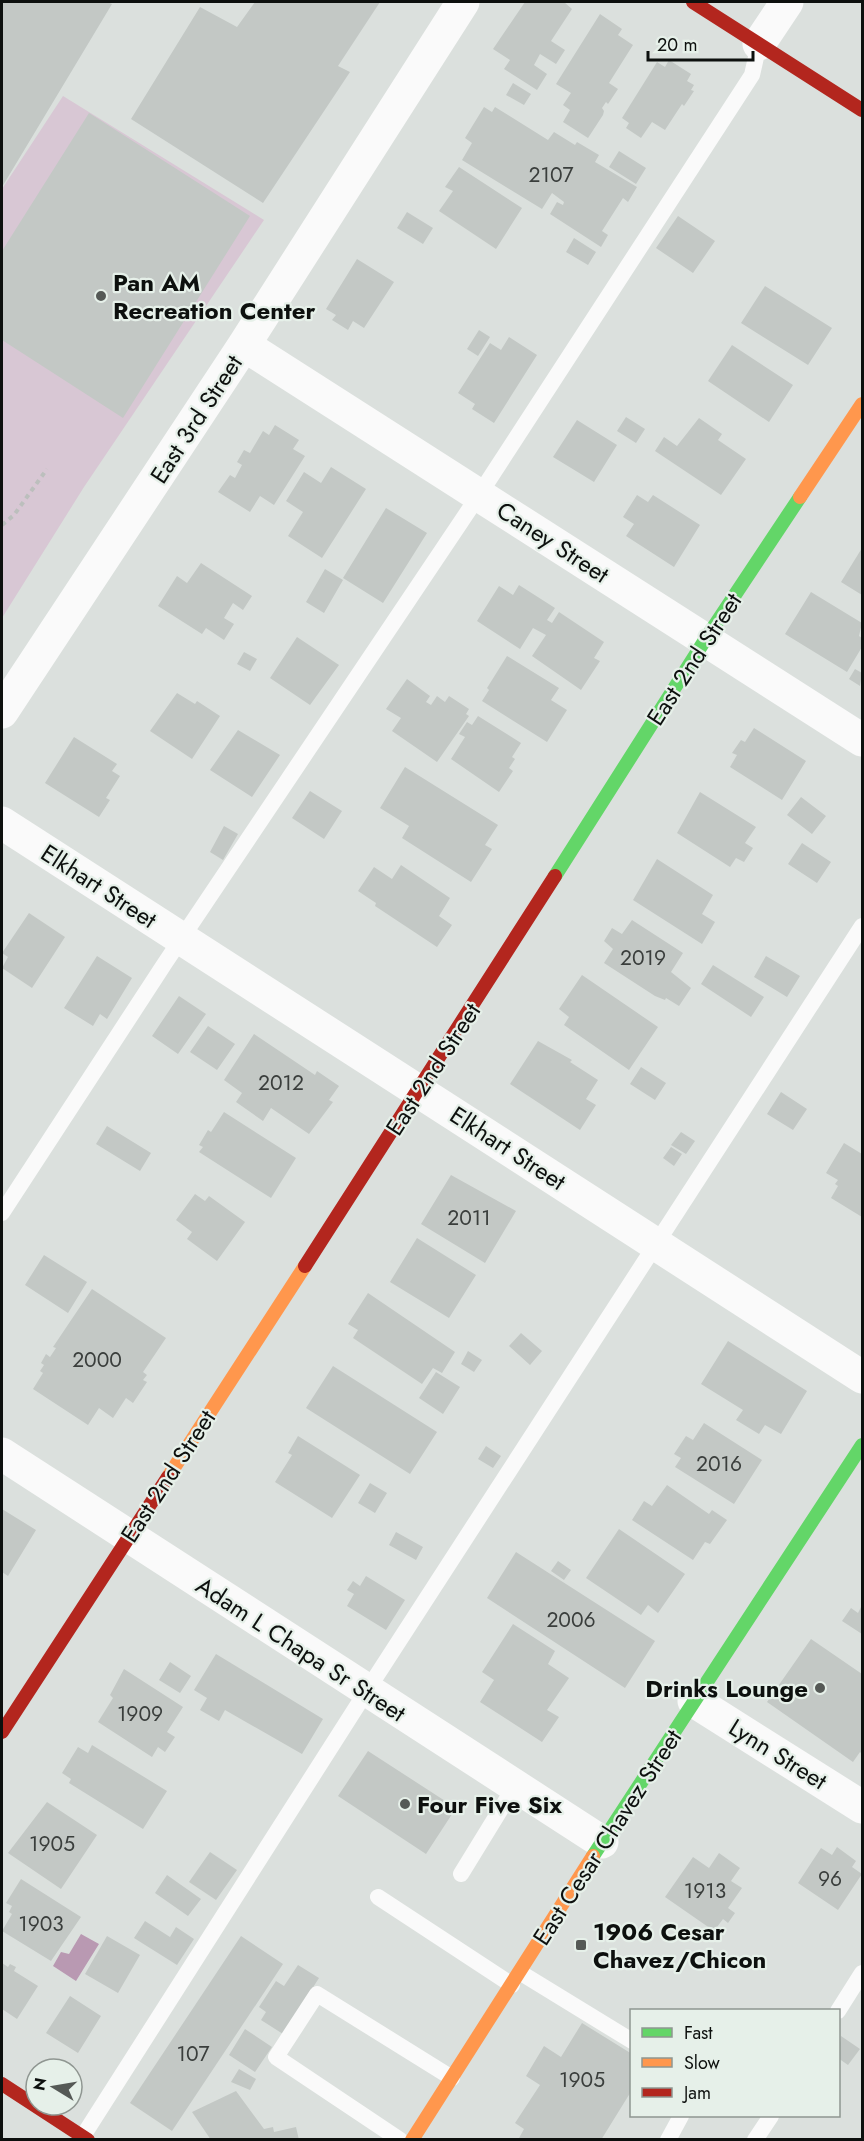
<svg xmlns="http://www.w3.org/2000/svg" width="864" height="2141" font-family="Jost,sans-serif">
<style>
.green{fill:#d8c7d4}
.water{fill:#b999b2}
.building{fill:#c3c8c5}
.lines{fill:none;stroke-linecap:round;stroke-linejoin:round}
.path{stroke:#bcbfbd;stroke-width:4;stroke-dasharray:4.5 4.5;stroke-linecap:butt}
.lane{stroke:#fafafa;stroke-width:16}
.street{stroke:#fafafa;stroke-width:33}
.fast{stroke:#63d668;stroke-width:14}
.slow{stroke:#ff974d;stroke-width:14}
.jam{stroke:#b3261e;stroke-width:14}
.poi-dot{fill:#555956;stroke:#e6f0e9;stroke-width:2}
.labels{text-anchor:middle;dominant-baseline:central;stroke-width:4.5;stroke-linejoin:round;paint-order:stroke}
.number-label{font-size:21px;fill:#3a3e3c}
.poi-label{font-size:24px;font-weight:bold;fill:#0d100e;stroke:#e6f0e9;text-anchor:start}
.street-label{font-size:24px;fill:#0d100e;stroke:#e6f0e9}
</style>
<rect width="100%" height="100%" fill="#dbe0dd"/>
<path class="green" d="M63 96 264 220 84 487 2 618V189Z"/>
<path class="water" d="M81 1934 99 1944 76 1981 53 1966 61 1952 69 1954Z"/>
<path class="building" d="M2 2H107L112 4 2 187Z
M255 2H380L338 66 350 72 263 203 131 119 200 7 237 27Z
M525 2H564L572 9 551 41 565 50 556 64 540 54 534 65 547 74 537 90 504 69 510 60 493 49Z
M600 14 622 29 618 35 633 45 609 83 618 89 608 104 606 102 602 108 604 111 603 115 588 138 563 122 570 110 563 105 571 93 556 84Z
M669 60 691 74 687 81 694 85 691 90 694 91 684 106 682 104 665 130 652 122 641 138 626 128 629 123 622 118 657 62 665 67Z
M513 83 531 94 524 105 506 95Z
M484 107 492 112 495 107 548 140 554 132 575 145 577 142 599 155 595 162 637 187 628 202 623 198 602 231 608 235 601 247 550 214 557 202 563 205 564 202 552 193 542 209 462 160 472 143 465 138Z
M89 113 250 216 123 418 2 340V251Z
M619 151 646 168 636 184 609 167Z
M459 167 522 208 496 249 439 211 453 191 445 187Z
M407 212 433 228 423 244 397 228Z
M678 216 715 241 693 273 656 248Z
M574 238 596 252 588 265 566 252Z
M357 259 394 282 364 328 353 321 348 330 332 320 336 315 326 309Z
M765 286 832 328 808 365 741 323Z
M479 330 490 337 478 356 467 349Z
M509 337 537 355 494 423 472 409 475 404 458 393 490 343 501 350Z
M732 345 793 385 769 422 708 381Z
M626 417 645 429 636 443 617 431Z
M699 418 722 434 718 440 746 459 721 495 655 451 664 437 677 446Z
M577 420 617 445 594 482 553 457Z
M275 425 299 440 293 449 305 456 274 505 260 496 250 512 218 492 230 475 235 478 242 465 237 462 244 450 250 453 263 431 269 435Z
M331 467 366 489 322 558 288 536 303 512 286 501 304 472 321 483Z
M637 495 648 502 653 495 700 525 674 567 626 536 634 524 623 517Z
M386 508 427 533 383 603 343 578Z
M862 548V595L841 582Z
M201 563 252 596 243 610 233 603 224 618 234 624 224 640 206 628 202 634 158 606 177 576 187 583Z
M325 569 343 580 324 613 306 602Z
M519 585 555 608 547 620 552 623 559 612 604 642 594 658 600 661 581 690 532 656 546 635 533 628 520 649 477 621 499 586 513 595Z
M811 592 862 623 859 636 862 638V647L847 672 785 634Z
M297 637 339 665 310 705 270 678Z
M244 652 257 659 250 671 237 664Z
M507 656 559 688 551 700 567 710 547 742 482 701 489 690 487 688Z
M855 669 862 673 860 686 849 679Z
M407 679 430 696 426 702 431 705 437 696 445 702 449 696 469 709 466 714 469 716 437 762 392 731 401 718 386 709Z
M177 693 195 704 197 701 220 716 192 759 150 731Z
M478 716 521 743 512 757 515 759 509 768 513 771 499 792 451 759 465 737 459 734 467 722 472 725Z
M754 728 806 761 782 800 730 767 737 755 732 753 741 740 745 742Z
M238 730 280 755 252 797 210 770Z
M74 737 117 764 112 771 120 776 106 798 110 800 99 817 45 783Z
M405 767 498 825 485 845 492 849 471 882 402 838 409 826 380 808Z
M310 791 342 811 324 839 292 818Z
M700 792 756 827 745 843 753 848 744 862 736 858 730 867 677 833Z
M801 797 826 816 812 834 787 815Z
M224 826 238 834 223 860 210 852Z
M802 843 831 862 817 883 788 864Z
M657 859 713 895 702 914 715 922 702 944 633 900Z
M401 865 450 898 439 916 452 925 437 947 375 906 376 903 358 891 374 867 392 879Z
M29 913 65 937 32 988 2 968 8 957 2 953Z
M632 920 683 953 671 972 691 988 679 1006 666 998 665 1000 655 996 604 963 613 949 604 941 612 928 622 934Z
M97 956 132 978 107 1019 100 1014 93 1026 64 1008Z
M766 956 800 976 787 997 754 977Z
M713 965 764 997 751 1017 701 984Z
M582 975 658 1027 629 1070 564 1025 569 1017 559 1009Z
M179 996 206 1014 178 1054 152 1036Z
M208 1026 235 1044 217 1070 190 1052Z
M254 1034 315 1075 317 1071 339 1086 329 1100 333 1102 309 1134 271 1108 263 1121 236 1102 242 1093 224 1080Z
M538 1041 572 1060 570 1062 598 1080 586 1099 596 1105 580 1130 510 1084Z
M641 1067 666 1083 655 1100 630 1084Z
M781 1092 807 1109 793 1130 767 1114Z
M224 1112 296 1158 271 1198 199 1152 203 1147 199 1145 208 1130 211 1132Z
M107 1126 151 1153 140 1171 96 1144Z
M681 1132 695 1141 686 1154 671 1145Z
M844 1143 862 1154V1217L831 1198 838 1186 835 1184 838 1180 826 1173Z
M671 1147 682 1154 674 1166 663 1158Z
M451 1175 516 1211 485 1263 421 1224Z
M195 1194 205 1201 209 1196 245 1222 217 1261 187 1239 192 1232 176 1220Z
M417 1238 476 1275 449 1318 390 1282Z
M44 1255 87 1282 68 1313 25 1285Z
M92 1289 166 1338 143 1372 147 1375 143 1380 147 1382 133 1403 126 1398 113 1418 99 1408 88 1425 33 1389 43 1373 40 1371 44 1365 41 1363 46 1354 50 1357 56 1348 53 1347Z
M368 1293 455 1352 442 1373 433 1368 422 1384 353 1338 358 1330 348 1324Z
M521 1333 542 1351 530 1365 509 1346Z
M728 1341 807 1391 781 1434 765 1425 759 1434 736 1420 743 1410 701 1384Z
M468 1351 482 1360 474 1372 461 1364Z
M333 1366 437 1432 410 1474 306 1408Z
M436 1372 460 1387 443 1414 419 1398Z
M704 1423 762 1460 734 1504 675 1467 681 1458 674 1454 686 1436 693 1440Z
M298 1436 360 1475 332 1518 275 1482 292 1455 288 1453Z
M486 1446 501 1456 493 1468 478 1459Z
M370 1483 387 1493 375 1513 358 1503Z
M667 1485 709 1514 712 1510 727 1520 710 1544 705 1542 693 1560 632 1520 644 1501 652 1506Z
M2 1509 36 1530 8 1576 2 1572Z
M619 1529 685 1574 658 1613 648 1605 641 1615 586 1578Z
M396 1532 423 1547 416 1560 389 1545Z
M516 1552 655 1641 625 1688 487 1598Z
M558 1561 571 1570 564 1580 551 1571Z
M366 1576 405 1600 386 1630 347 1606 354 1594 347 1590 353 1581 360 1586Z
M862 1605V1634L842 1621 851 1608 858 1613Z
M513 1624 555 1651 548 1664 569 1678 547 1710 559 1717 542 1742 480 1702 494 1680 482 1672Z
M811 1639 862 1674V1754L860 1752 853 1762 767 1702Z
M216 1654 323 1719 302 1754 225 1710 219 1721 200 1710 207 1698 194 1690Z
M170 1662 191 1676 180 1693 159 1680Z
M124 1669 183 1707 167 1732 175 1737 165 1752 158 1747 152 1757 98 1722 113 1698 110 1695Z
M92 1745 167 1791 143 1829 69 1783 71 1779 62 1773 78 1747 88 1753Z
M368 1751 456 1808 426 1854 338 1796Z
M47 1802 97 1835 61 1889 8 1853Z
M837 1847 856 1861 852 1867 862 1874 838 1910 798 1883 821 1848 832 1855Z
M210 1852 237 1870 216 1900 189 1882Z
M719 1853 740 1868 731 1881 742 1888 728 1908 735 1913 728 1923 723 1919 714 1931 665 1897 693 1857 709 1868Z
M167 1875 201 1899 188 1916 155 1893Z
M21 1879 81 1917 51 1961 2 1931 12 1914 9 1912 12 1906 6 1903Z
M145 1921 170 1937 176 1927 194 1939 177 1965 134 1938Z
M107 1936 140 1955 118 1993 85 1974Z
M241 1936 283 1964 172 2131 130 2103Z
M2 1963 8 1967 10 1964 16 1967 14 1971 38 1986 17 2019 2 2009Z
M298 1965 319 1978 283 2034 261 2020 266 2012 259 2007 276 1981 284 1986Z
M70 1996 101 2016 78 2053 46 2033Z
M582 2023 632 2054V2090L601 2140H518L524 2129 515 2123 540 2085 526 2076 544 2046 561 2057Z
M245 2029 272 2047 255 2072 229 2055Z
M841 2036 860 2049 848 2065 838 2058Z
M239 2069 256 2079 250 2090 231 2082Z
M236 2091 264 2129 273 2127 274 2132 296 2127 299 2140H211L192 2112Z"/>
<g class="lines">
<path class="path" d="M2 525 14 515 47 469"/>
<path class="lane" d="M2 1213 165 963 479 495 752 75 759 44
M461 1874 515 1786
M378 1897 512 1985
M521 1973 632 2041
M838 2011 862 1973
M83 2136 366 1692 862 926
M400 2140 276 2057 317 1994 452 2078
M668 2140 681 2116
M755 2140 771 2116"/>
<path class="street" d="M759 44 787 2
M244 345 862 740
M2 712 244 345 463 2
M2 823 862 1377
M2 1454 602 1842
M694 1701 862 1807"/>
<path class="fast" d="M555 876 705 640 800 497
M593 1856 862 1445"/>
<path class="slow" d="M800 497 862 404
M168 1477 305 1266
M412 2140 593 1856"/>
<path class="jam" d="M693 2 862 110
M305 1266 555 876
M2 1732 168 1477
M2 2084 88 2140"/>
</g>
<g class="poi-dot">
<circle cx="101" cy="296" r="6"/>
<circle cx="820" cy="1688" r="6"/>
<circle cx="405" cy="1804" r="6"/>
<rect x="575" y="1939" width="12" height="12" rx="3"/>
</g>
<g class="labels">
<g class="number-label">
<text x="551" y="175">2107</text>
<text x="643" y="958">2019</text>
<text x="281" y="1083">2012</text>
<text x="469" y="1218">2011</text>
<text x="97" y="1360">2000</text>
<text x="719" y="1464">2016</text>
<text x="571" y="1620">2006</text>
<text x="140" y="1714">1909</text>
<text x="52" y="1844">1905</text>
<text x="830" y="1879">96</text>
<text x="705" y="1891">1913</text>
<text x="41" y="1924">1903</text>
<text x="193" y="2054">107</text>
<text x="582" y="2080">1905</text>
</g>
<g class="poi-label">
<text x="113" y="282">Pan AM<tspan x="113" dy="28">Recreation Center</tspan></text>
<text x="808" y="1688" text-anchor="end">Drinks Lounge</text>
<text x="417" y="1804">Four Five Six</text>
<text x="593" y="1931">1906 Cesar<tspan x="593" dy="28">Chavez/Chicon</tspan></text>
</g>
<g class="street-label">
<text transform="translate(196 419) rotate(-57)">East 3rd Street</text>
<text transform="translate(553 542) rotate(33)">Caney Street</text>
<text transform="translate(694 659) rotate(-57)">East 2nd Street</text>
<text transform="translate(99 886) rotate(33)">Elkhart Street</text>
<text transform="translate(433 1069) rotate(-57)">East 2nd Street</text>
<text transform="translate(508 1148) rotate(33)">Elkhart Street</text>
<text transform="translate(168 1476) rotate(-57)">East 2nd Street</text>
<text transform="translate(301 1649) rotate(33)">Adam L Chapa Sr Street</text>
<text transform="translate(778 1754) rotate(32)">Lynn Street</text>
<text transform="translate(607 1837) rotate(-57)">East Cesar Chavez Street</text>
</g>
</g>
<rect width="864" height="2141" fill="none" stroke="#0d100e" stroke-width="6"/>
<rect x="630" y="2009" width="210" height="108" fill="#e6f0e9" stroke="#8f9691" stroke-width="1.5"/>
<rect x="642" y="2028" width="30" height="9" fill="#63d668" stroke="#8f9691" stroke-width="1.5"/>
<text x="684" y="2039" font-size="18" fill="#0d100e">Fast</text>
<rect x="642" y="2058" width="30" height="9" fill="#ff974d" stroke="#8f9691" stroke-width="1.5"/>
<text x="684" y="2069" font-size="18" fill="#0d100e">Slow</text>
<rect x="642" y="2088" width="30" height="9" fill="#b3261e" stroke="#8f9691" stroke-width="1.5"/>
<text x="684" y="2099" font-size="18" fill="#0d100e">Jam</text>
<g transform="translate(54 2087) rotate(281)"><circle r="28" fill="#e6f0e9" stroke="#8f9691" stroke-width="1.5"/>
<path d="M0-4.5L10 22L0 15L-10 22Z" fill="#555956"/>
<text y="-9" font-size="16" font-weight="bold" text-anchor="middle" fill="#0d100e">N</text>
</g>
<path d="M648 51v9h105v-9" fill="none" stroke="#0d100e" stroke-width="3"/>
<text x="657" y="51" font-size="18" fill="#0d100e" stroke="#e6f0e9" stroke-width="4.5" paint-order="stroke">20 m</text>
</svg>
